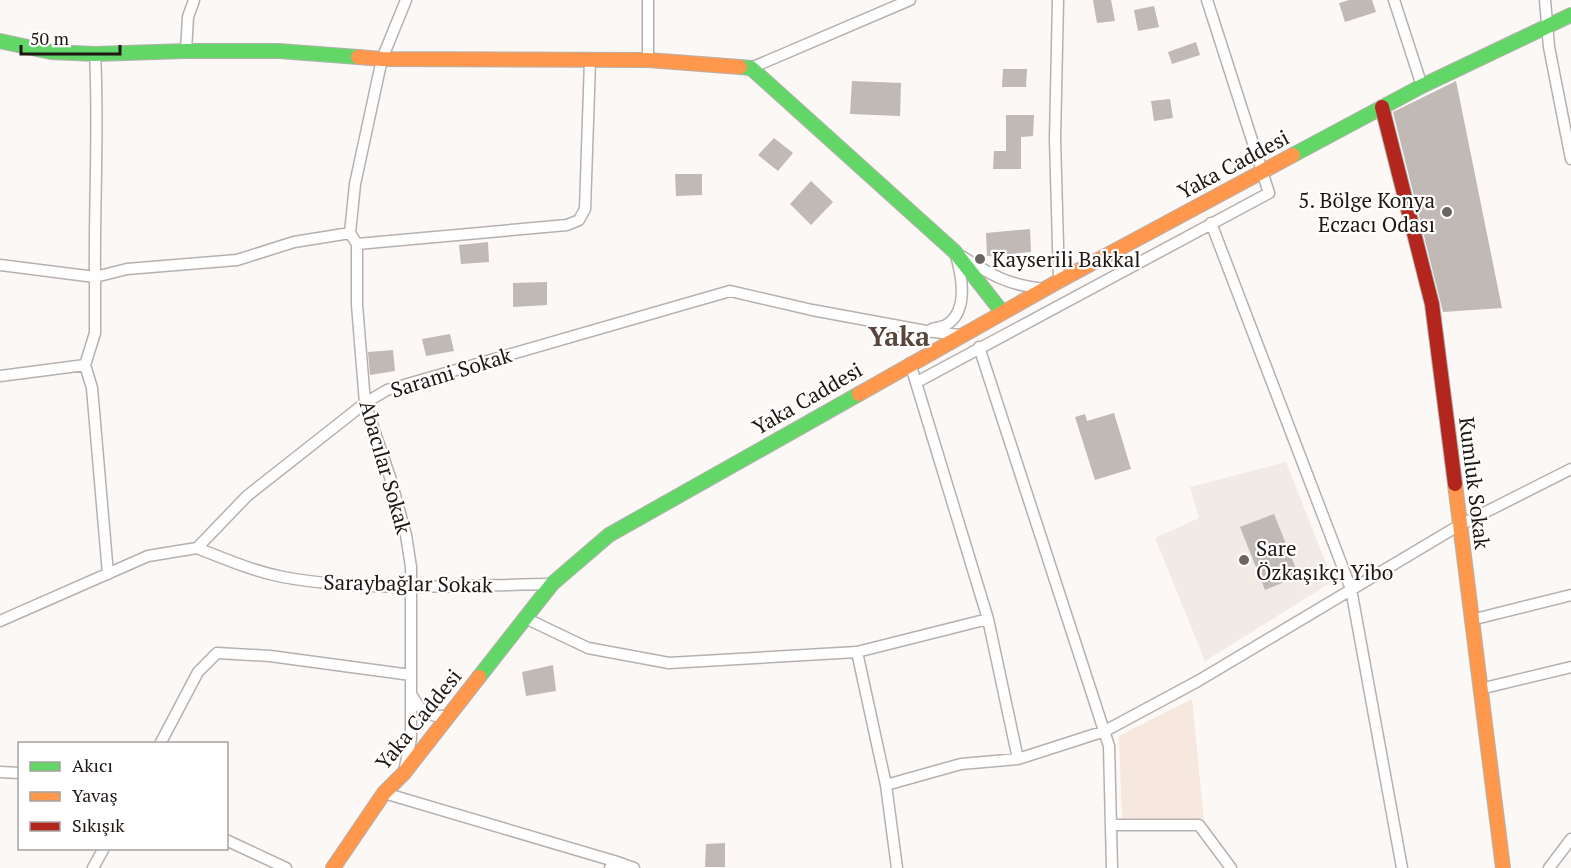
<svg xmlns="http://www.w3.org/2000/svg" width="1571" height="868" font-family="'PT Serif',serif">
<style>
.built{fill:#f2eae5}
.green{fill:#f6e8df}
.building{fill:#c0b9b5}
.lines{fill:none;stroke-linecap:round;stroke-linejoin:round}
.street-casing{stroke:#b6b1ae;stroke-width:13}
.fast-casing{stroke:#b6b1ae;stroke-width:16}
.slow-casing{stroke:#b6b1ae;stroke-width:16}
.jam-casing{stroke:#b6b1ae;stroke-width:16}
.street{stroke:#fefefe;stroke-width:10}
.fast{stroke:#63d668;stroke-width:14}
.slow{stroke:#ff974d;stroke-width:14}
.jam{stroke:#b3261e;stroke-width:14}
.poi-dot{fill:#6c6662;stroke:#fff;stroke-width:2}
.labels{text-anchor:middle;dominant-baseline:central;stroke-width:4.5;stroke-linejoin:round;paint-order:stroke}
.street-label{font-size:21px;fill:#1f1713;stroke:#fff}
.poi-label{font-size:21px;fill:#1f1713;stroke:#fff;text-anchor:start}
.district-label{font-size:27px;font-weight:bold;fill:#58463c;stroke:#fff}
</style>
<rect width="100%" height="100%" fill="#fbf8f6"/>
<path class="built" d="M1286 462 1333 581 1205 661 1155 538 1199 518 1190 487Z"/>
<path class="green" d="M1192 699 1204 821 1122 819 1119 736Z"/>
<path class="building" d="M1093 0H1111L1115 21 1097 23Z
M1349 0H1372L1376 12 1345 22 1339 3Z
M1154 6 1159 27 1138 31 1134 10Z
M1196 42 1200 55 1172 64 1168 52Z
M1003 69H1027L1026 87H1002Z
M852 81 901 83 900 116 850 114Z
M1456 81 1502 308 1443 312 1393 112Z
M1170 99 1173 118 1154 121 1151 101Z
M1006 115H1034L1033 136 1021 137V169H993L994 151H1006Z
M774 138 793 153 778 171 758 155Z
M675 174H702V195L676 196Z
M811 181 833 202 811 225 790 204Z
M1030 229 1031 252 987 256 986 233Z
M488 242 489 262 461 264 459 245Z
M547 282V305L513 307V283Z
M450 334 454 351 426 356 422 339Z
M393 350 395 371 370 375 368 352Z
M1114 413 1131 469 1095 480 1075 417 1085 414 1087 421Z
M1274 514 1299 576 1265 590 1240 527Z
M553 665 556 691 526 696 522 672Z
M725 843V867H705L706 844Z"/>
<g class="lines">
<g class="street-casing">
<path id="street" d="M1058 0 1055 139 1059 281
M1394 0 1422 86
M1545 0 1549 47 1571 159
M186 51 188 17 194 0
M648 60V0
M751 68 910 0
M1211 223 1351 589 1402 868
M357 244 567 225 579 220 585 209 590 61
M963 257C993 276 1008 285 1045 289
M0 265 95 277C94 203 99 128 95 54
M932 329C936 328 943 327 946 325 968 312 962 278 957 259
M979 347 1109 746 1112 868
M910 363 988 619 1018 759 1105 731 1198 681 1458 526 1571 469
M85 365 95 333V277L127 269 237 260 294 242 350 233
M0 376 85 365 92 388 108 574
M917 382 1269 193 1207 0
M197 548C225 559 253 571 283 577 371 593 464 585 552 584
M525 618 588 648 669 663 857 652 886 785 897 868
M1471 620 1571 595
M0 621 148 556 197 548 247 496 365 403 387 390 730 291 812 310 926 331 960 335
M857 652 988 619
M1480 689 1571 667
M413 697C421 712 431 719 448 715
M160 744 198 672 217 653 270 656 411 675
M405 767 411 739V567L406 535 390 477 365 403 357 305V244L350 233 355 184 382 59 406 0
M0 772 20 773
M886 785 961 764 1018 759
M384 793 614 861 610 868
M1112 825H1199L1231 868
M226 840 286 868
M614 861 634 868
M93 868 104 848
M1549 868 1571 839"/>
</g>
<g class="fast-casing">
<path id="fast" d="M0 41 51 52 95 54 186 51H279L358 57
M740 67 751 68 955 252 1002 312
M1293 155 1422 86 1571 15
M479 677 552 584 609 535 859 394"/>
</g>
<g class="slow-casing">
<path id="slow" d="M358 57 382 59 648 60 740 67
M859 394 1059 281 1293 155
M1455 484 1503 868
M333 868 384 793 404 773 479 677"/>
</g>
<g class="jam-casing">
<path id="jam" d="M1382 107 1432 304 1455 484"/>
</g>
<use href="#street" class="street"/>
<use href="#fast" class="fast"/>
<use href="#slow" class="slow"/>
<use href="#jam" class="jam"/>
</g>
<g class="poi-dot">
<circle cx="1447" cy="212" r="6"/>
<circle cx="980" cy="259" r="6"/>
<circle cx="1244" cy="560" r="6"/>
</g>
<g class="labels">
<g class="street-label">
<text transform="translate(1233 164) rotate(-28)">Yaka Caddesi</text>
<text transform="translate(451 372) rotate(-17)">Sarami Sokak</text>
<text transform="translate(807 398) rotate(-30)">Yaka Caddesi</text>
<text transform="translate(386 467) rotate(74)">Abacılar Sokak</text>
<text transform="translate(1475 483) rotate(83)">Kumluk Sokak</text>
<text transform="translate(408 583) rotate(1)">Saraybağlar Sokak</text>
<text transform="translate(418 719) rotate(-51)">Yaka Caddesi</text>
</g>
<g class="poi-label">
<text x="1435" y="200" text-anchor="end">5. Bölge Konya<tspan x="1435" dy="24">Eczacı Odası</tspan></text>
<text x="992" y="259">Kayserili Bakkal</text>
<text x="1256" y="548">Sare<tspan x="1256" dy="24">Özkaşıkçı Yibo</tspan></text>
</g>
<g class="district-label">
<text x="899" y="336">Yaka</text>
</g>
</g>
<rect x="18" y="742" width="210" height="108" fill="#ffffff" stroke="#a5a2a1" stroke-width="1.5"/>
<rect x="30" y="762" width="30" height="9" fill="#63d668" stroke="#a5a2a1" stroke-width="1.5"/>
<text x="72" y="772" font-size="18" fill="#1f1713">Akıcı</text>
<rect x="30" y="792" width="30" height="9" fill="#ff974d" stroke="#a5a2a1" stroke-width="1.5"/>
<text x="72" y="802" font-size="18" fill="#1f1713">Yavaş</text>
<rect x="30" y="822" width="30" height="9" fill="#b3261e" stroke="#a5a2a1" stroke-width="1.5"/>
<text x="72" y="832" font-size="18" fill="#1f1713">Sıkışık</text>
<path d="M21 45v9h99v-9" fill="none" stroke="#1f1713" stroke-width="3"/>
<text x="30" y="45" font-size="18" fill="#1f1713" stroke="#ffffff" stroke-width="4.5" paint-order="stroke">50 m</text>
</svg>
